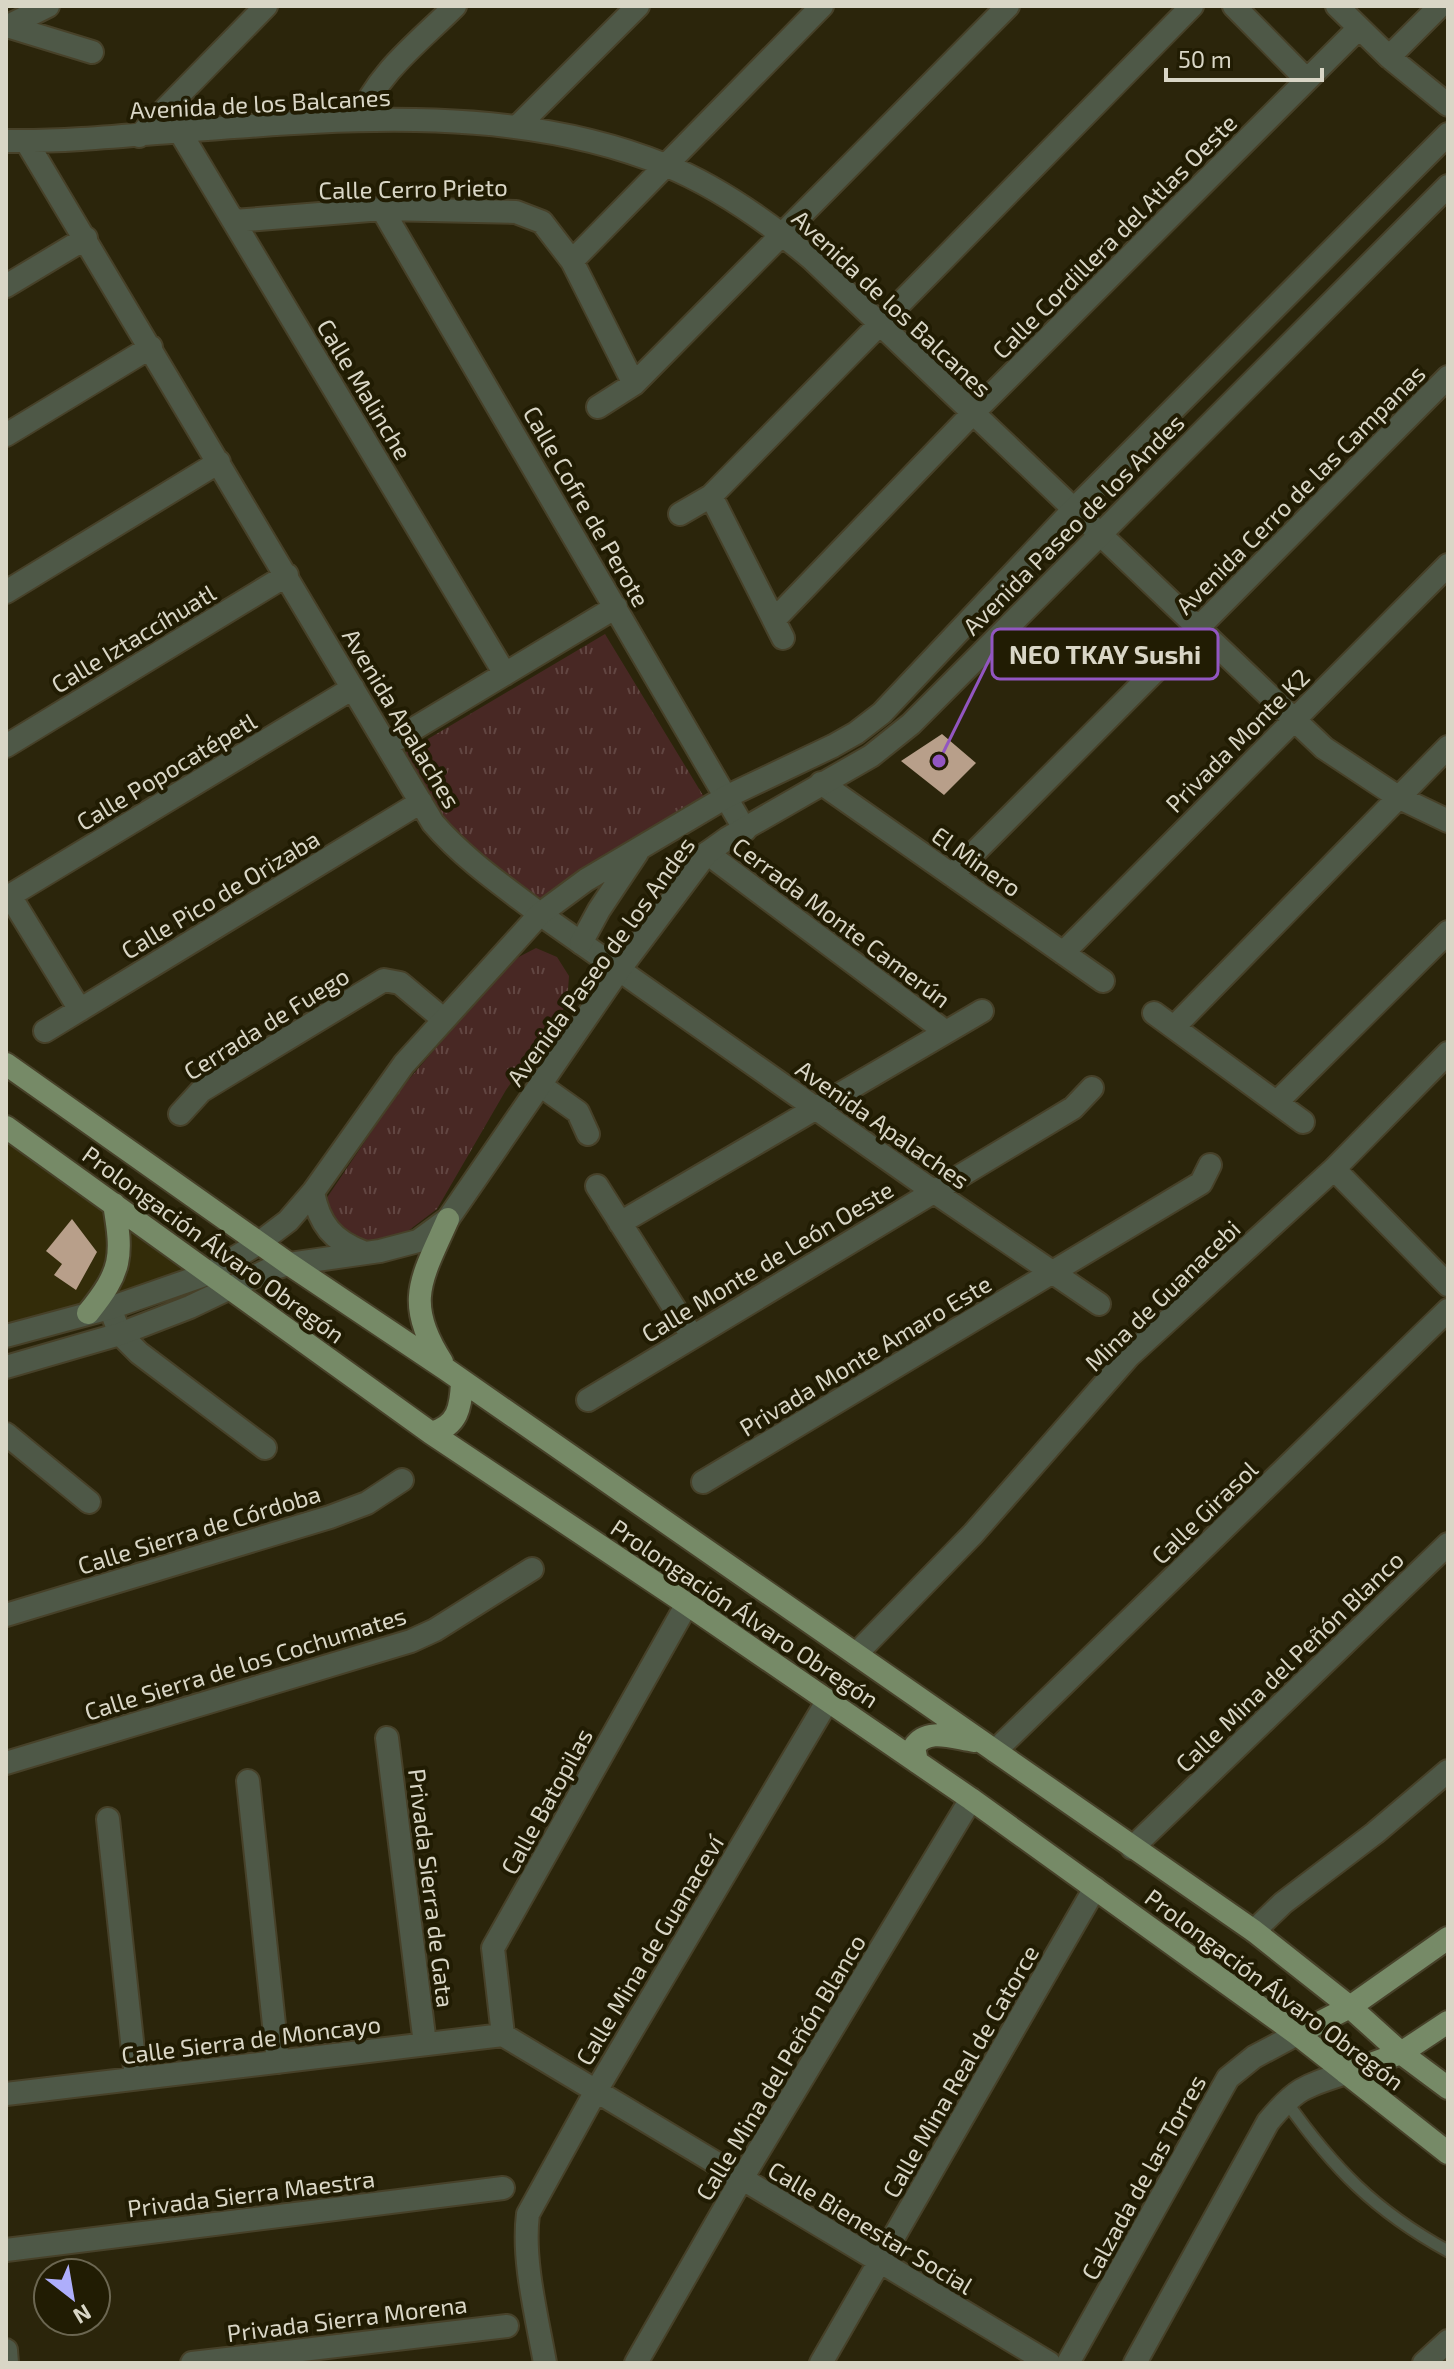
<svg xmlns="http://www.w3.org/2000/svg" width="1454" height="2369" font-family="'Exo 2',sans-serif">
<style>
.built{fill:#332c09}
.park{fill:url(#park-tufts)}
.building{fill:#b89f8a}
.lines{fill:none;stroke-linecap:round;stroke-linejoin:round}
.service-casing{stroke:#474129;stroke-width:15}
.minor-casing{stroke:#474129;stroke-width:26}
.tertiary-casing{stroke:#474129;stroke-width:26}
.primary-casing{stroke:#474129;stroke-width:26}
.service{stroke:#4e5847;stroke-width:11}
.minor{stroke:#4e5847;stroke-width:22}
.tertiary{stroke:#4e5847;stroke-width:22}
.primary{stroke:#768a67;stroke-width:22}
.labels{text-anchor:middle;dominant-baseline:central;stroke-width:8;stroke-linejoin:round;paint-order:stroke}
.street-label{font-size:24px;fill:#d9d6c6;stroke:#211c03}
.leader{fill:none;stroke:#9256c1;stroke-width:3}
.callout-dot{fill:#9256c1;stroke:#211c03;stroke-width:3}
.callout{fill:#211c03;stroke:#9256c1;stroke-width:3}
.callout-label{font-size:26px;text-anchor:middle;font-weight:bold;fill:#d9d6c6}
</style>
<defs>
<pattern id="park-tufts" width="24" height="20" patternUnits="userSpaceOnUse" patternTransform="scale(2)"><rect width="24" height="20" fill="#482824"/><path d="M3 7l-1-3M5 7V3M7 7l1-3M15 17l-1-3M17 17v-4M19 17l1-3" fill="none" stroke="#624642"/></pattern>
</defs>
<rect width="100%" height="100%" fill="#2b250b"/>
<path class="built" d="M6 1130 210 1273 6 1334Z"/>
<path class="park" d="M605 634 704 797 536 903 454 838 401 755Z
M536 948 557 957 569 976 567 1004 506 1090 437 1209 400 1237 358 1245 330 1218 326 1199 399 1091 509 962Z"/>
<path class="building" d="M942 734 976 763 944 795 901 761Z
M72 1219 97 1252 76 1290 54 1275 62 1264 46 1251Z"/>
<g class="lines">
<g class="service-casing">
<path id="service" d="M1286 2101C1333 2168 1375 2211 1448 2251"/>
</g>
<g class="minor-casing">
<path id="minor" d="M1234 6 1307 80
M1337 6 1389 57 1448 105
M7 26 92 52
M6 27 48 6
M1389 57 1440 6
M359 120C376 74 420 41 455 6
M518 126 638 6
M180 132 505 674
M139 136 266 6
M6 141C65 142 122 136 181 131 341 119 513 103 665 165 719 187 768 222 812 259L1324 748 1398 797 1448 821
M26 141 433 823C464 859 502 885 540 914L933 1191 1099 1304
M382 209 745 830
M234 221 382 209 516 212 542 222 572 261 634 384
M572 261 822 6
M6 286 86 238
M598 407 634 384 1008 6
M6 435 151 347
M711 496 783 638
M680 514 711 496 1192 6
M6 592 219 462
M774 620 973 413 1359 28
M387 745 616 607
M6 746 287 575
M821 783 1103 981
M707 853 946 1032
M952 875 1448 377
M10 896 80 1010
M6 898 353 688
M1063 953 1448 565
M1154 1013 1303 1122
M1174 1027 1448 747
M45 1031 421 802
M540 1085 578 1112 588 1134
M1277 1102 1448 932
M180 1114 201 1091 384 980 400 983 443 1019
M1334 1169 1448 1285
M597 1186 692 1336
M620 1223 982 1011
M110 1308 120 1334 139 1353 265 1448
M588 1400 1073 1108 1092 1088
M6 1434 89 1502
M703 1482 1201 1183 1210 1165
M6 1615 330 1517 367 1503 402 1480
M856 1654 973 1534 1129 1356 1334 1169 1448 1053
M387 1738 425 2044
M995 1751 1448 1310
M6 1763 411 1641 435 1630 532 1569
M248 1781 278 2062
M108 1819 136 2078
M1132 1848 1448 1544
M1254 1931 1283 1903 1375 1833 1448 1771
M503 2035 1049 2363
M503 2035 493 1948 687 1604
M6 2094 503 2035
M6 2250 503 2188
M6 2350 7 2363
M192 2363 507 2326
M545 2363C537 2317 522 2260 528 2214L596 2091 828 1700
M636 2363 741 2180 971 1799
M821 2363 1095 1888
M1424 2363 1448 2341"/>
</g>
<g class="tertiary-casing">
<path id="tertiary" d="M581 943 599 910 637 853
M313 1192C319 1224 333 1241 363 1252
M6 1336 110 1308 210 1273 259 1243 288 1221 313 1192 404 1064 540 914 586 880 726 797 833 746 856 733 882 713 1074 509 1448 134
M6 1367 120 1334 190 1307 268 1270 289 1264 380 1251 418 1241 448 1219 619 970 707 853 728 838 871 756 911 724 1448 186
M1068 2363 1228 2078 1254 2057 1297 2034
M1135 2363 1268 2122C1296 2088 1305 2086 1346 2073"/>
</g>
<g class="primary-casing">
<path id="primary" d="M6 1064 289 1264 447 1370 1254 1931 1350 2007 1401 2053 1448 2088
M6 1127 431 1433 687 1604 971 1799 1297 2034 1448 2153
M88 1313C122 1271 123 1257 114 1204
M442 1362C403 1302 422 1278 448 1219
M431 1433C458 1426 461 1407 462 1382
M917 1762 914 1747C927 1727 953 1738 975 1741
M1297 2034 1350 2007 1448 1938
M1346 2073 1401 2053 1448 2022"/>
</g>
<use href="#service" class="service"/>
<use href="#minor" class="minor"/>
<use href="#tertiary" class="tertiary"/>
<use href="#primary" class="primary"/>
</g>
<g class="labels">
<g class="street-label">
<text transform="translate(260 103) rotate(-3)">Avenida de los Balcanes</text>
<text transform="translate(413 188) rotate(-1)">Calle Cerro Prieto</text>
<text transform="translate(1114 236) rotate(-45)">Calle Cordillera del Atlas Oeste</text>
<text transform="translate(892 303) rotate(43)">Avenida de los Balcanes</text>
<text transform="translate(365 389) rotate(59)">Calle Malinche</text>
<text transform="translate(1300 489) rotate(-45)">Avenida Cerro de las Campanas</text>
<text transform="translate(587 506) rotate(60)">Calle Cofre de Perote</text>
<text transform="translate(1073 524) rotate(-45)">Avenida Paseo de los Andes</text>
<text transform="translate(133 638) rotate(-31)">Calle Iztaccíhuatl</text>
<text transform="translate(402 718) rotate(59)">Avenida Apalaches</text>
<text transform="translate(1237 740) rotate(-45)">Privada Monte K2</text>
<text transform="translate(166 771) rotate(-31)">Calle Popocatépetl</text>
<text transform="translate(977 861) rotate(35)">El Minero</text>
<text transform="translate(220 894) rotate(-31)">Calle Pico de Orizaba</text>
<text transform="translate(842 922) rotate(37)">Cerrada Monte Camerún</text>
<text transform="translate(600 961) rotate(-54)">Avenida Paseo de los Andes</text>
<text transform="translate(266 1023) rotate(-32)">Cerrada de Fuego</text>
<text transform="translate(883 1124) rotate(35)">Avenida Apalaches</text>
<text transform="translate(214 1244) rotate(36)">Prolongación Álvaro Obregón</text>
<text transform="translate(767 1261) rotate(-31)">Calle Monte de León Oeste</text>
<text transform="translate(1162 1295) rotate(-44)">Mina de Guanacebi</text>
<text transform="translate(865 1355) rotate(-31)">Privada Monte Amaro Este</text>
<text transform="translate(1204 1512) rotate(-44)">Calle Girasol</text>
<text transform="translate(199 1529) rotate(-17)">Calle Sierra de Córdoba</text>
<text transform="translate(745 1613) rotate(34)">Prolongación Álvaro Obregón</text>
<text transform="translate(1289 1661) rotate(-44)">Calle Mina del Peñón Blanco</text>
<text transform="translate(245 1663) rotate(-17)">Calle Sierra de los Cochumates</text>
<text transform="translate(546 1801) rotate(-61)">Calle Batopilas</text>
<text transform="translate(432 1888) rotate(83)">Privada Sierra de Gata</text>
<text transform="translate(649 1950) rotate(-59)">Calle Mina de Guanaceví</text>
<text transform="translate(1275 1989) rotate(37)">Prolongación Álvaro Obregón</text>
<text transform="translate(251 2039) rotate(-7)">Calle Sierra de Moncayo</text>
<text transform="translate(780 2067) rotate(-59)">Calle Mina del Peñón Blanco</text>
<text transform="translate(960 2071) rotate(-60)">Calle Mina Real de Catorce</text>
<text transform="translate(1143 2177) rotate(-61)">Calzada de las Torres</text>
<text transform="translate(251 2193) rotate(-7)">Privada Sierra Maestra</text>
<text transform="translate(871 2227) rotate(31)">Calle Bienestar Social</text>
<text transform="translate(347 2318) rotate(-7)">Privada Sierra Morena</text>
</g>
</g>
<path class="leader" d="M939 761L992 654"/>
<circle class="callout-dot" cx="939" cy="761" r="8"/>
<rect class="callout" x="992" y="629" width="226" height="50" rx="8"/>
<g class="callout-label">
<text x="1105" y="664">NEO TKAY Sushi</text>
</g>
<rect width="1454" height="2369" fill="none" stroke="#d9d6c6" stroke-width="16"/>
<g transform="translate(72 2297) rotate(149)"><circle r="38" fill="#211c03" stroke="#6b6651" stroke-width="2"/>
<path d="M0-6L14 30L0 20L-14 30Z" fill="#aeaefb"/>
<text y="-12" font-size="22" font-weight="bold" text-anchor="middle" fill="#d9d6c6">N</text>
</g>
<path d="M1166 68v12h156v-12" fill="none" stroke="#d9d6c6" stroke-width="4"/>
<text x="1178" y="68" font-size="24" fill="#d9d6c6" stroke="#211c03" stroke-width="6" paint-order="stroke">50 m</text>
</svg>
